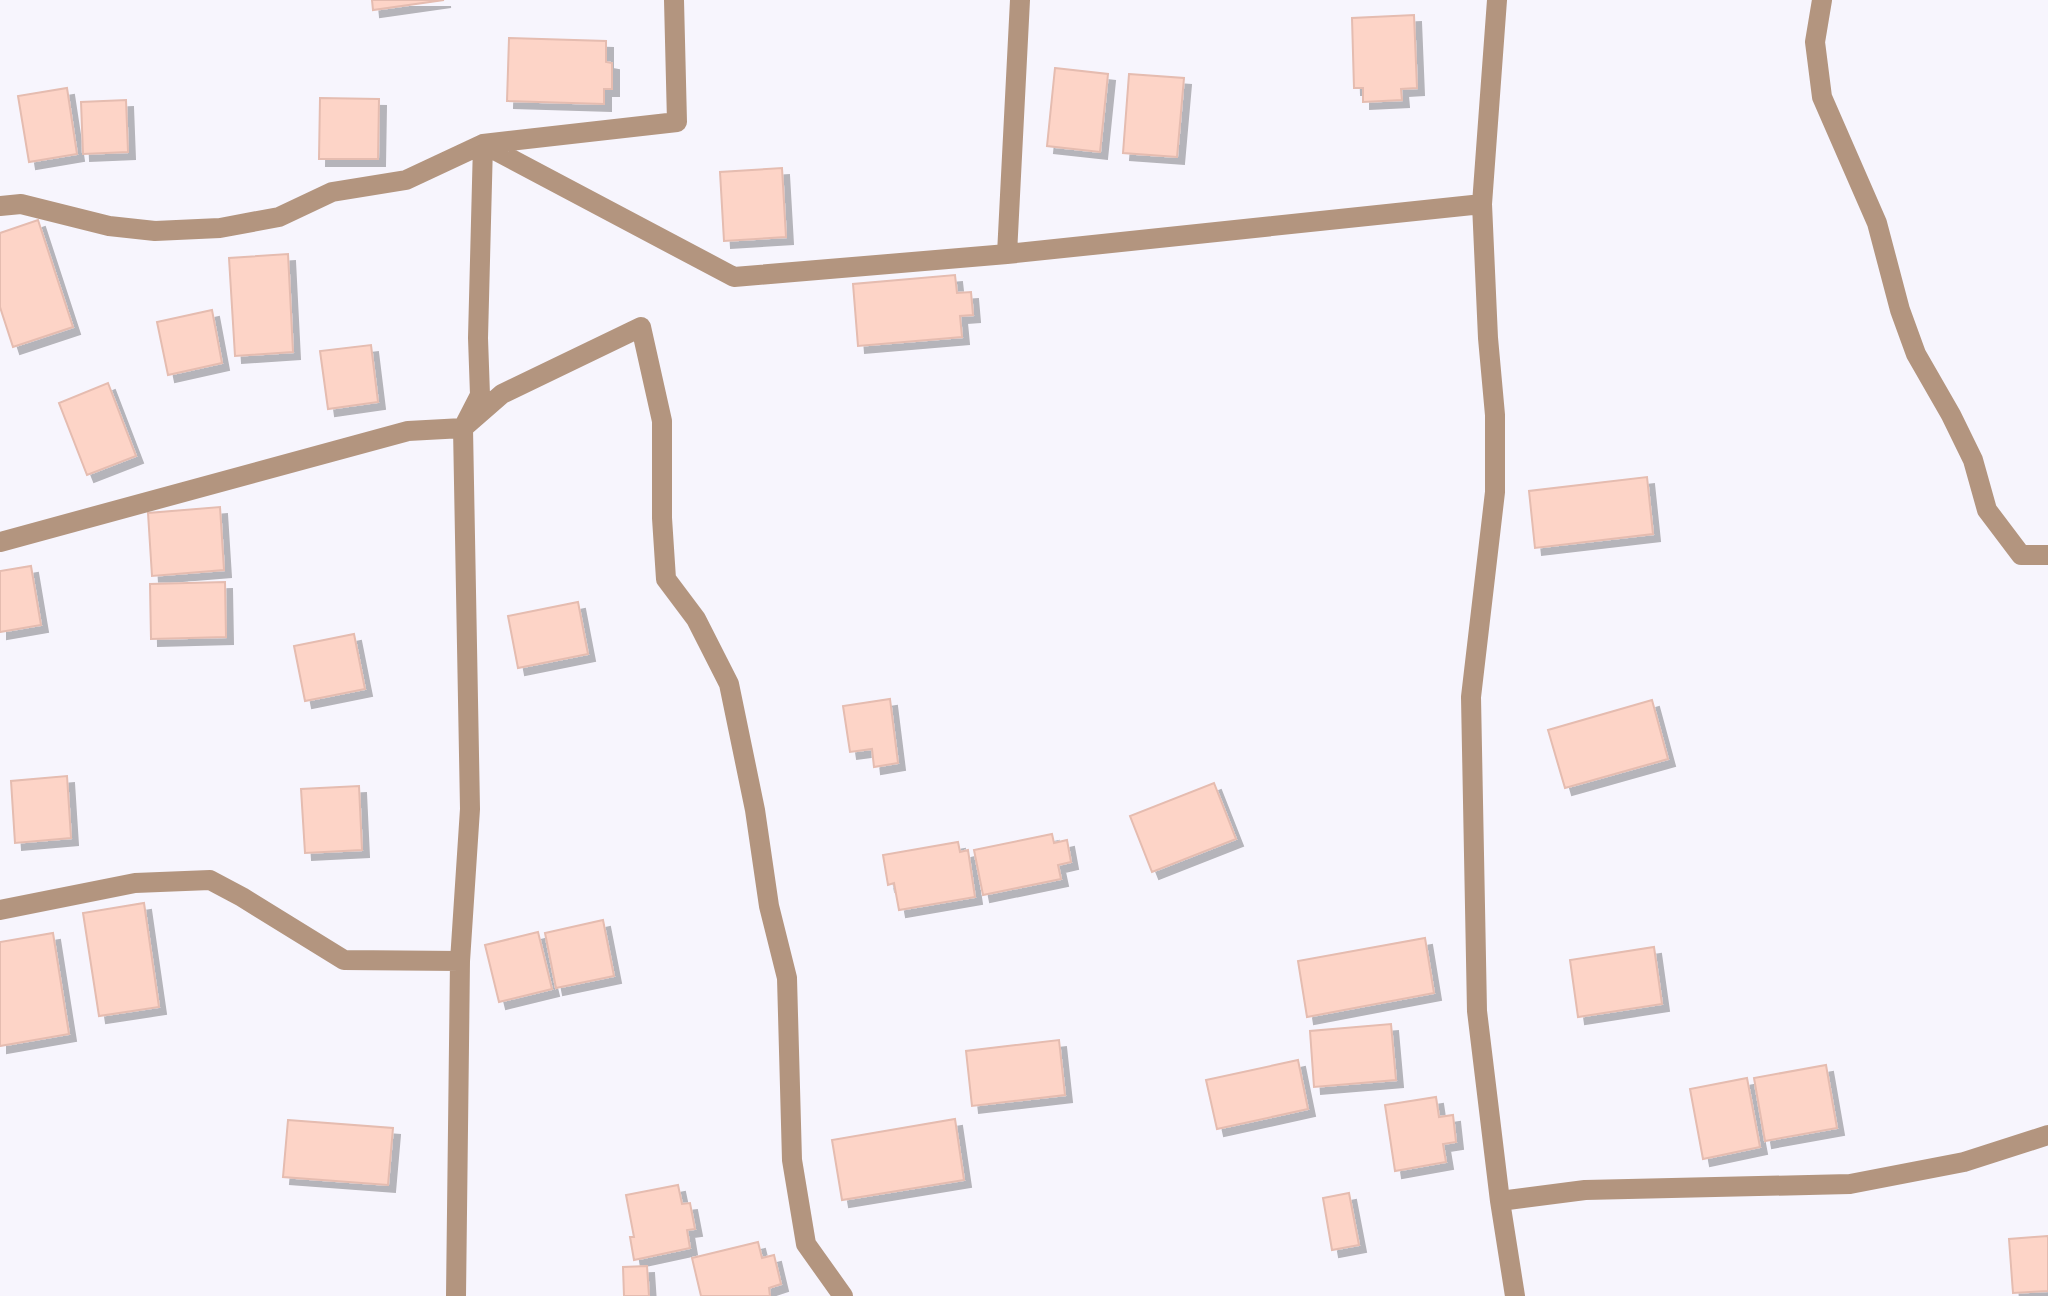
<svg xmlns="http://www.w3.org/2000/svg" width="2048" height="1296" font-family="'Alegreya Sans',sans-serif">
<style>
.building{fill:#fdd4c7;stroke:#e5bcb0;stroke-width:2;filter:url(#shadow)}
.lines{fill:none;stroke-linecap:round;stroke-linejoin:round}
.street{stroke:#b3957f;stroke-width:20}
</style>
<defs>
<filter id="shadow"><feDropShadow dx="7" dy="7" stdDeviation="0" flood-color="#0004"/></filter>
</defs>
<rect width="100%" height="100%" fill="#f7f5fd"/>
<path class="building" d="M372 0H444L373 10Z
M1414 15 1417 88 1401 89 1402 100 1363 102V88H1354L1352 18Z
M509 38 606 41V62L612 63V89H604V104L507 101Z
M1055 68 1108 74 1100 152 1047 146Z
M1129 74 1184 78 1177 157 1123 153Z
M67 88 77 154 29 162 18 96Z
M320 98 379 99 378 159H319Z
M126 100 128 152 83 154 81 102Z
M782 168 786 237 724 241 720 172Z
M38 220 73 327 13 347 0 307V233Z
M288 254 293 352 235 356 229 258Z
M955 275 957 293 971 292 973 315 960 316 962 337 858 346 853 284Z
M212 310 222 363 168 375 157 322Z
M371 345 378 402 328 409 320 351Z
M108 383 136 456 87 475 59 403Z
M1647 477 1653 534 1535 548 1529 491Z
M220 507 224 570 152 576 148 513Z
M31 566 41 625 0 632V571Z
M225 582 226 637 151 639 150 584Z
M578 602 588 654 518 668 508 616Z
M354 634 365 689 305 701 294 646Z
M890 699 898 763 874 767 872 749 850 752 843 706Z
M1652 700 1668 759 1565 788 1548 730Z
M67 776 71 838 15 843 11 781Z
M1214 783 1236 839 1152 872 1130 816Z
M359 786 362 850 305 853 301 789Z
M1052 834 1054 843 1067 840 1071 862 1058 865 1061 879 983 895 974 850Z
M958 842 960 852 968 850 975 897 899 910 894 883 888 885 883 855Z
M144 903 159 1007 99 1016 83 913Z
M603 920 614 976 556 988 545 933Z
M538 932 552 989 499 1002 485 945Z
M53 933 69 1034 0 1046V942Z
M1425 938 1434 993 1307 1017 1298 961Z
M1654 947 1662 1004 1578 1017 1570 960Z
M1391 1024 1396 1080 1314 1087 1310 1031Z
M1059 1040 1065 1095 972 1106 966 1051Z
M1298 1060 1308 1109 1217 1129 1206 1080Z
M1826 1065 1837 1128 1765 1141 1754 1078Z
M1747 1078 1760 1147 1703 1159 1690 1089Z
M1436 1097 1439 1117 1453 1115 1456 1142 1443 1144 1446 1162 1395 1171 1385 1105Z
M955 1119 964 1180 842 1200 832 1140Z
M288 1120 393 1128 388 1185 283 1177Z
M678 1185 682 1204 690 1203 695 1229 687 1230 690 1248 634 1260 630 1237H634L626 1195Z
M1349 1193 1359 1245 1332 1250 1323 1198Z
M2048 1236V1291L2013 1293 2009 1239Z
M758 1242 762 1258 774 1255 781 1284 769 1288 770 1296H701L692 1258Z
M647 1266 649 1296H624L623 1267Z"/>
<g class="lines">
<path class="street" d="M1497 0 1482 204 1488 338 1495 415V492L1471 697 1477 1011 1500 1201 1515 1296
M1822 0 1815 42 1822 97 1877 223 1900 310 1916 354 1951 415 1973 460 1987 510 2021 555H2048
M483 144 734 277 1007 254 1482 204
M0 206 21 204 109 226 155 231 220 228 279 217 332 192 406 180 483 144 677 122 674 0
M1007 254 1020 0
M0 542 408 431 463 428 502 394 641 327 662 421V518L666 579 696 619 729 684 755 810 769 906 787 978 792 1160 806 1244 843 1296
M0 910 135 883 210 880 242 897 344 960 460 961
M1500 1201 1585 1190 1850 1184 1964 1162 2048 1135
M456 1296 460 961 470 809 463 428 480 395 478 338 483 144"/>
</g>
</svg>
